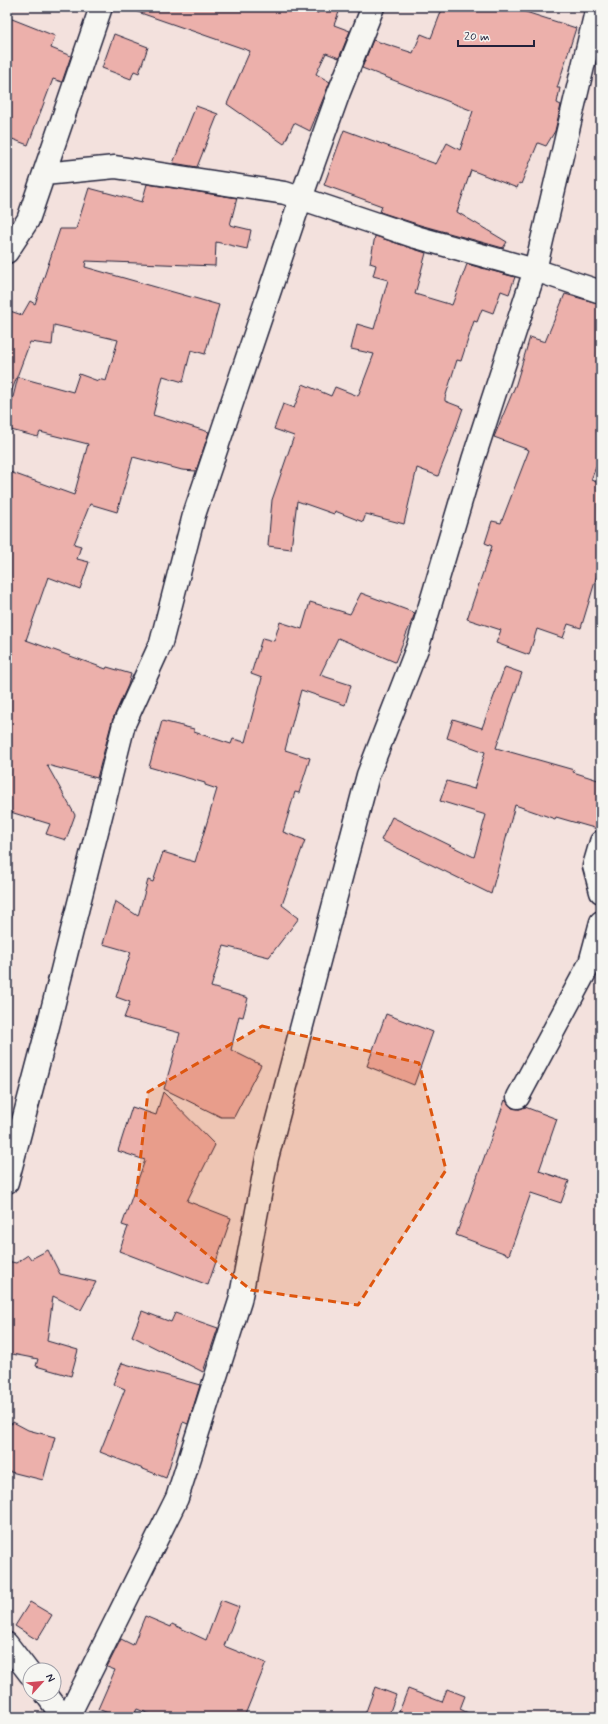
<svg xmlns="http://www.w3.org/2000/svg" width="608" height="1724" font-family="Mynerve,sans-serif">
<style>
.building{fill:#ecb0ab;stroke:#22223b}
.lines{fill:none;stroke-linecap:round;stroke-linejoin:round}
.minor-casing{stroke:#22223b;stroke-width:25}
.minor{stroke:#f6f6f2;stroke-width:22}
.marked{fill:#de560e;fill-opacity:0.2;stroke:#de560e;stroke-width:3;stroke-dasharray:8 5;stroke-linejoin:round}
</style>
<rect width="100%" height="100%" fill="#f3e1dd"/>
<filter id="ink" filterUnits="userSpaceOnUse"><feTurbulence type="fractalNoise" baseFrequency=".025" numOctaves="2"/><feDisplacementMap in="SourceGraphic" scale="8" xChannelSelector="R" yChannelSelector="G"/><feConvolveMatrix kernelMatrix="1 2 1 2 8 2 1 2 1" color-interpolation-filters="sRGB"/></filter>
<g filter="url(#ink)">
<path class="building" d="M132 7H301L318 13 320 7H341L334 25 350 31 339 58 326 53 316 74 330 82 310 131 294 123 284 144 227 104 250 51 132 10Z
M443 7H510L576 28 557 88H560L557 103 561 105 555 131 546 146 538 143 521 184 519 183 517 188 471 170 457 212 507 242 503 248 420 225 380 212 382 206 324 185 344 130 436 164 447 143 460 150 473 111 362 68 373 40 413 53 421 34 431 38Z
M7 17 55 36 51 48 71 56 62 82 53 79 28 145 7 137Z
M114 34 148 47 139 73 134 71 131 79 102 68Z
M196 106 218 114 197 167 173 163Z
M147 184 237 198 230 225 251 230 247 249 216 242 215 266 86 261 85 267 219 305 205 354 191 350 183 382 163 376 153 415 209 432 196 471 182 470 133 457 117 512 90 504 74 544 81 546 77 559 89 562 80 589 48 577 26 640 106 669 107 667 131 674 128 685 112 721 97 778 47 765 75 815 66 840 46 834 50 824 7 811V471L74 495 88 444 40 432 38 437 7 429V421L18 377 73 392 79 374 98 381V379L106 381 118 340 54 325 52 345 30 342 9 398H7V310L22 315 30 301 35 304 60 229H76L89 188 142 202Z
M375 236 426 253 415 294 452 305 467 264 515 277 509 294 501 291 493 313 482 309 477 322 474 321 461 361 457 360 445 398V401L463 408 451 443 438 476 417 468 404 524 366 514 363 522 335 511 334 514 297 501 291 549 268 546 272 500 294 436 274 429 283 404 294 408 303 384 331 396 335 387 358 396 374 354 351 349 357 324 374 329 388 280 373 276 376 265 370 263Z
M565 294 601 304V454L591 480 601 484V562L581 628 568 624 563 638 537 629 529 655 496 643 501 630 467 619 492 546 485 543 492 521 501 523 529 450 494 437 516 384 530 337 545 342Z
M361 593 415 613 395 662 338 638 320 675 351 685 345 705 301 690 285 750 310 758 299 793 295 792 283 832 305 840 282 905 299 918 269 957 224 946 211 987 248 998 243 1017 239 1016 231 1050 261 1065 234 1117H221L164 1089 180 1033 124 1018 130 1002 116 997 131 952 103 944 115 901 138 916 148 880 153 882 163 852 195 862 217 789 205 785V783L149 767 162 721 194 729V732L231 744 233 739 245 742 262 678 251 674 262 638 274 641 280 622 302 629 310 602 350 614Z
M505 667 522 673 496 748 574 770 573 772 601 781V830L556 817 555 819 515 805 491 894 381 840 392 817 474 857 486 815 440 801 447 781 474 789 485 752 447 738 453 719 482 728Z
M386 1014 433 1032 414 1085 367 1066Z
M163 1092 215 1145 187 1201 231 1218 208 1285 119 1251 128 1227 122 1225 145 1160 118 1151 132 1107 156 1115Z
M505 1100 512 1108 519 1109 525 1107 557 1119 539 1171 569 1181 561 1203 531 1193 509 1255 456 1235Z
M48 1250 60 1274 96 1282 81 1310 53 1296 47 1341 78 1350 71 1376 36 1366 38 1359 7 1353V1261L16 1263 28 1255 31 1259Z
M142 1311 171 1322 175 1313 218 1328 203 1372 132 1336Z
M122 1363 200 1385 188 1424 183 1422 166 1478 100 1452 125 1389 113 1384Z
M7 1422 12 1424 13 1422 28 1430 55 1437 43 1480 7 1471Z
M221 1600 239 1607 224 1646 266 1663 244 1717H157L137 1709 133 1717H118L98 1709 115 1670 107 1667 121 1639 133 1645 145 1616 171 1627 172 1624 206 1640Z
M30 1602 52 1615 37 1640 15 1626Z
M375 1687 396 1695 388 1717H364Z
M408 1689 442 1702 447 1689 465 1696 460 1709 476 1717H412L399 1712Z"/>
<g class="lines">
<g class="minor-casing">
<path id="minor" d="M44 174 115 167 285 193 416 237 535 270 601 292
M7 252 28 220 101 7
M601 842 594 866 601 892
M518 1097 590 963 601 922
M7 1182 45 1038 124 724 161 643 194 515 301 198 339 92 373 7
M7 1644 30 1674
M46 1694 63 1717
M68 1717 177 1498 240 1301 267 1158 368 775 418 646 473 460 535 270 597 7"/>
</g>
<use href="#minor" class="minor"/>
</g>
</g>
<path class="marked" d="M262 1026 419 1063 446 1170 358 1305 251 1290 136 1197 148 1092Z"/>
<rect width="608" height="1724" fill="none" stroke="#f6f6f2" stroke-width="24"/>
<rect x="12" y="12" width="584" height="1700" fill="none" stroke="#22223b" stroke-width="1.5" filter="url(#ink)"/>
<g transform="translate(42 1682) rotate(63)"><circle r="19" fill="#f6f6f2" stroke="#a1a1a9"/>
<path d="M0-3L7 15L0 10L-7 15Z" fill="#d1495b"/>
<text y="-6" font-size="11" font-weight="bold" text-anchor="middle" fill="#22223b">N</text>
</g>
<path d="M458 40v6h76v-6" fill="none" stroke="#22223b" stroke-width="2"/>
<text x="464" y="40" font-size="12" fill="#22223b" stroke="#f6f6f2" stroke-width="3" paint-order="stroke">20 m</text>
</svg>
